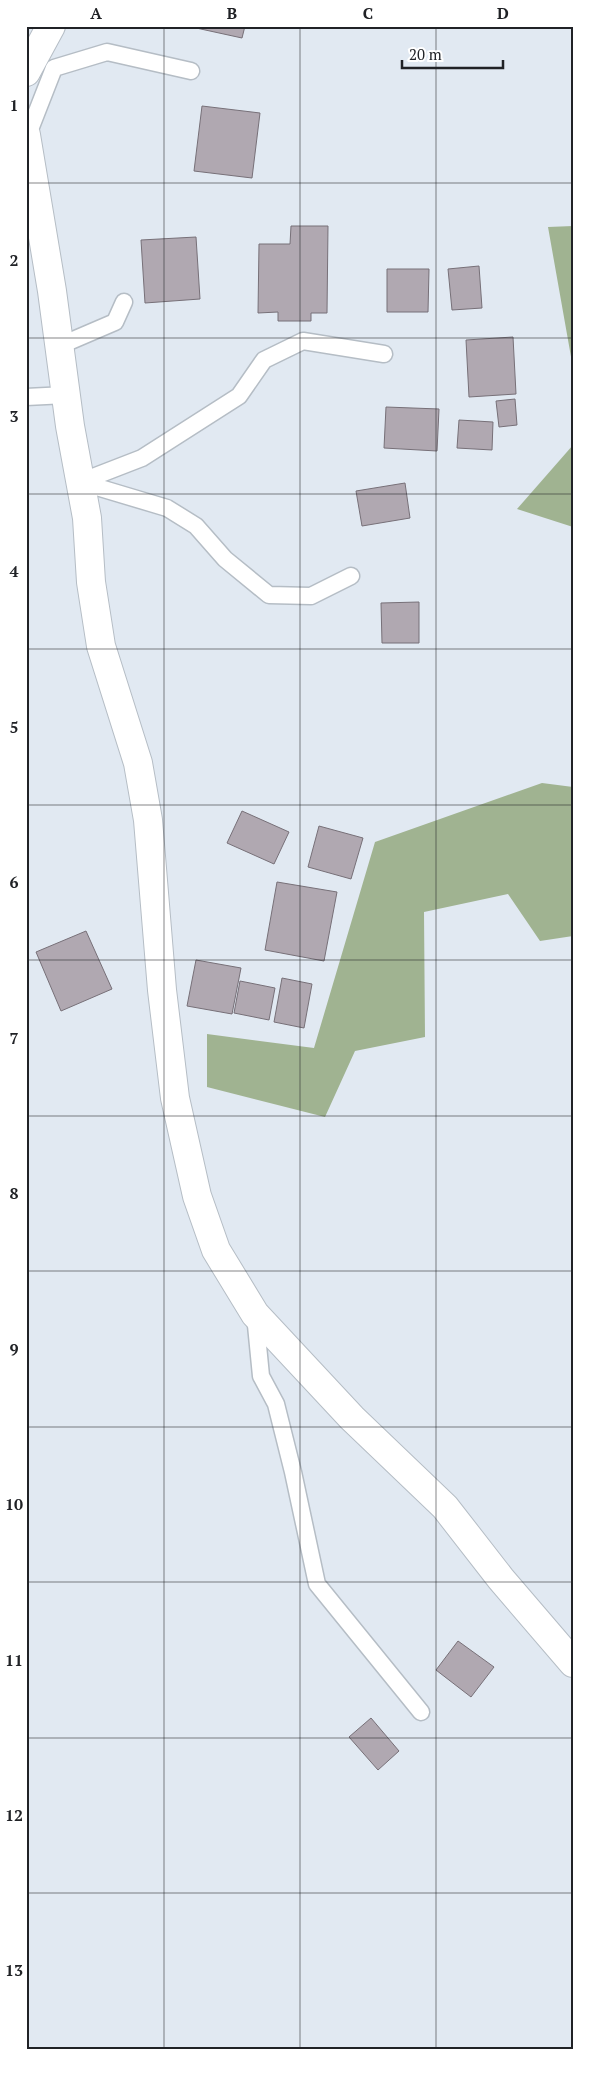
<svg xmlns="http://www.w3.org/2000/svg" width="599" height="2076" font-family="'PT Serif',serif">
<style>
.forest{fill:#a0b391}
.building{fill:#b0a8b1;stroke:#777078}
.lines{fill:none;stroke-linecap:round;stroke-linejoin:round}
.service-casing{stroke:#b5bdc5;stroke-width:19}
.minor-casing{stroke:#b5bdc5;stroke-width:30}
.service{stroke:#fff;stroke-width:16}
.minor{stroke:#fff;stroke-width:28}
.grid{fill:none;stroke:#202226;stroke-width:1;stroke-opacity:0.55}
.neatline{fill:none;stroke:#202226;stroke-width:2}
.grid-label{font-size:16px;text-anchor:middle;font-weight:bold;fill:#202226}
</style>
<rect width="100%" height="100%" fill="#e1e9f2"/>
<path class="forest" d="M573 226V368L548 227Z
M573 445V527L517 509Z
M542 783 573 787V936L540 941 508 894 424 912 425 1037 355 1051 325 1117 207 1087V1034L314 1048 375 842Z"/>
<path class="building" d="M187 26H245L242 38Z
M202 106 260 113 252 178 194 171Z
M291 226H328L327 313H311V321H278V312L258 313 259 244H290Z
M196 237 200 299 145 303 141 240Z
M479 266 482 308 452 310 448 269Z
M387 269H429L428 312H387Z
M513 337 516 394 469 397 466 340Z
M515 399 517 425 499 427 496 401Z
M386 407 439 409 437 451 384 448Z
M459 420 493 422 492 450 457 448Z
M405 483 410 518 362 526 356 491Z
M419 602V643H382L381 603Z
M242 811 289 832 274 864 227 843Z
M319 826 363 838 351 879 308 867Z
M277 882 337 892 324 961 265 950Z
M86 931 112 989 61 1011 36 952Z
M196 960 241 968 232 1014 187 1006Z
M282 978 312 984 304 1028 274 1022Z
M240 981 275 988 269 1020 234 1013Z
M458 1641 494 1667 471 1697 436 1670Z
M371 1718 399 1751 378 1770 349 1737Z"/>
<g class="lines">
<g class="service-casing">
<path id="service" d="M27 137 54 68 107 52 191 71
M59 346 115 322 124 302
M26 397 66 395
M80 482 142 458 239 396 264 360 303 341 384 354
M80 482 167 508 196 526 225 559 269 595 311 596 351 576
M255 1315 261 1376 276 1404 293 1472 317 1584 421 1712"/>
</g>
<g class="minor-casing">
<path id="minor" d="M26 72 51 26
M26 135 52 291 70 426 87 518 91 582 101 646 138 763 148 820 162 990 175 1098 197 1196 216 1250 255 1314 352 1418 445 1507 501 1579 573 1663"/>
</g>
<use href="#service" class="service"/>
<use href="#minor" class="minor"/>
</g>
<path class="grid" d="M164 26V2050M300 26V2050M436 26V2050M26 183H573M26 338H573M26 494H573M26 649H573M26 805H573M26 960H573M26 1116H573M26 1271H573M26 1427H573M26 1582H573M26 1738H573M26 1893H573"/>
<rect width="599" height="2076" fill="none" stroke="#ffffff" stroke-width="55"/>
<path d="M402 60v8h101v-8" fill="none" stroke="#202226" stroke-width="2.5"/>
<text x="409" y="60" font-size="15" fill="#202226" stroke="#ffffff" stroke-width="4" paint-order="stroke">20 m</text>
<rect x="28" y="28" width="544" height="2020" class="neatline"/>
<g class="grid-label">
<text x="96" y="19">A</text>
<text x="232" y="19">B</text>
<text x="368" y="19">C</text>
<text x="503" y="19">D</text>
<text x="14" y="111">1</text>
<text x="14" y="266">2</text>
<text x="14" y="422">3</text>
<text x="14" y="577">4</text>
<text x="14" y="733">5</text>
<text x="14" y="888">6</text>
<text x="14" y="1044">7</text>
<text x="14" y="1199">8</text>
<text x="14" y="1355">9</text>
<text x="14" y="1510">10</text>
<text x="14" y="1666">11</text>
<text x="14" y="1821">12</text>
<text x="14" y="1976">13</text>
</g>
</svg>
